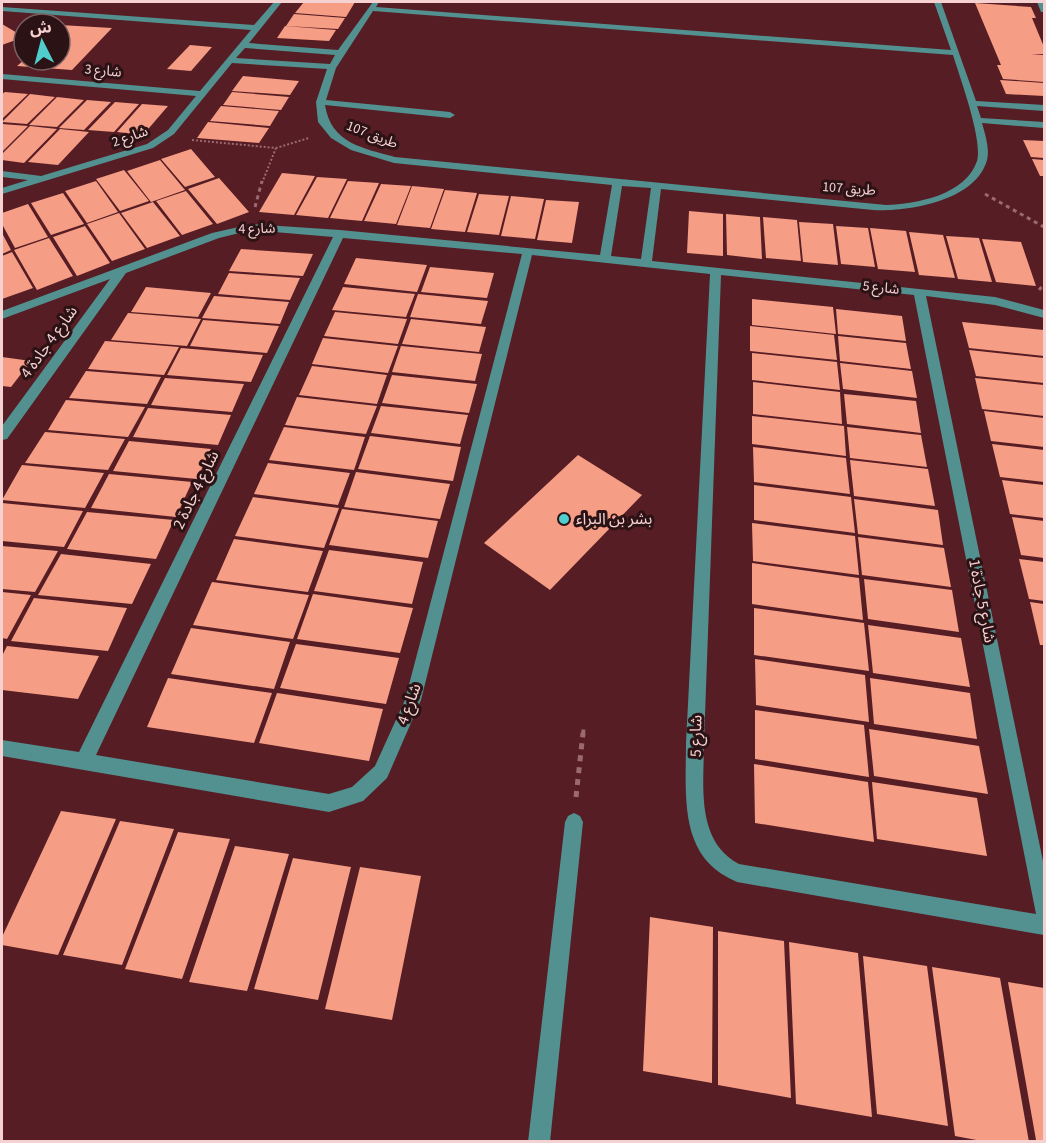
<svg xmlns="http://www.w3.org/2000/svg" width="1046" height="1143" font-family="'Source Sans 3','Noto Sans Arabic',sans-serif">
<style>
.building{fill:#f69d86}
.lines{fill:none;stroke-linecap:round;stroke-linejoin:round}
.path-far3{stroke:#9b6a6f;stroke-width:2;stroke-dasharray:2 2;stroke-linecap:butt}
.path-far2{stroke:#9b6a6f;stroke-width:3;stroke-dasharray:4 4;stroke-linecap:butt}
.path-far1{stroke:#9b6a6f;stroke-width:4;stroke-dasharray:4.5 4.5;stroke-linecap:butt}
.path{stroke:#9b6a6f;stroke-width:5;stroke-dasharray:6 6;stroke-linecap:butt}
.minor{fill:#539090;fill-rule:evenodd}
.poi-dot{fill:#52cdcd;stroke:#2b1214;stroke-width:2}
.labels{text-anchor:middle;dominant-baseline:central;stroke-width:6;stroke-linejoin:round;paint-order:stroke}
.far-street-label{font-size:14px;fill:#f6d1d2;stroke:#2b1214}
.street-label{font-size:16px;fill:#f6d1d2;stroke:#2b1214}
.poi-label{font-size:16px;fill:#f6d1d2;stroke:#2b1214;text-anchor:start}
</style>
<rect width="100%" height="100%" fill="#561d24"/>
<path class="building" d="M304 2H355L346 17 295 13Z
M975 3 1031 7 1036 18H1032L1044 47V54H1031L1044 55V82L1003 79 997 65H1001Z
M294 14 345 18 338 29 286 26Z
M2 24 24 37 2 45Z
M60 25 112 28 72 70 17 66 24 60H60Z
M285 26 336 30 329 41 277 38Z
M190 45 212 47 191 71 167 69Z
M243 76 299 81 290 95 232 91Z
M1000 80 1044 83V96L1006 94Z
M5 92 28 94 2 119V94Z
M232 92 289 97 281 110 223 105Z
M30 94 55 97 27 124 2 122Z
M57 97 84 100 57 127 29 125Z
M87 100 111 102 84 130 59 128Z
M115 102 139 104 114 132 88 130Z
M142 104 168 106 143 135 117 132Z
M221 106 279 111 270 126 210 121Z
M208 122 269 128 259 143 197 138Z
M2 124 28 126 2 152Z
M30 126 57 129 24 163 2 160V154Z
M60 129 89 132 58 165 28 162Z
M1023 140 1044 141V158L1031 157Z
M191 149 215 177 185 187 161 159Z
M1032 159 1044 160V176H1040Z
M160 160 185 190 151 202 127 171Z
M124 170 149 201 120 211 96 179Z
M282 173 315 176 294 215 259 212Z
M317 177 347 179 328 218 296 215Z
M219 178 249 212 217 224 188 189Z
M96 181 118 212 87 223 65 191Z
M348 181 379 183 362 221 330 218Z
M381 184 411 186 396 224 364 221Z
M412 186 444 189 430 228 397 225Z
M445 190 477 193 465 232 431 229Z
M186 191 213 224 182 235 156 201Z
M63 193 84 224 51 235 31 203Z
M479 194 509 196 499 235 467 232Z
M511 196 544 199 535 239 501 236Z
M546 200 579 202 572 243 537 240Z
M153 202 180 236 147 248 121 213Z
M28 204 48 237 15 248 2 224V213Z
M689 211 723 214V256L687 253Z
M119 213 145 249 112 261 87 224Z
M726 214 760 217 762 259 727 255Z
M763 217 797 220 801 261 766 258Z
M799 222 833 224 838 265 803 262Z
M85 226 110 263 77 276 53 237Z
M836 226 868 228 875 267 841 264Z
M870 228 906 231 915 272 878 269Z
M909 232 943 235 955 278 919 275Z
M2 233 11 250 2 254Z
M946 236 979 238 992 282 958 279Z
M49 238 73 276 37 290 14 250Z
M982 239 1021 242 1036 286 996 282Z
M241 249 313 254 303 276 229 271Z
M12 252 33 288 2 299V256Z
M356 258 427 265 417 292 344 284Z
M430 267 494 273 487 298 421 292Z
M229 273 300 278 290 300 218 294Z
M146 287 211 293 198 317 131 312Z
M343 287 415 294 406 317 332 310Z
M418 294 488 301 481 324 410 317Z
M214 296 289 302 280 324 202 318Z
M752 299 833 307 836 334 752 325Z
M836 309 902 316 906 341 838 334Z
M335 312 407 319 398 344 324 336Z
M128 313 201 319 187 346 111 340Z
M411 319 486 327 479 352 402 344Z
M203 320 279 326 267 353 190 346Z
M962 322 1044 330V356L969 348Z
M750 326 834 335 837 360 750 351Z
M838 336 906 343 911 369 840 361Z
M323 338 398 346 388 373 312 364Z
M105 341 179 347 164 375 88 369Z
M401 346 482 354 475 381 392 372Z
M181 348 263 355 251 382 167 375Z
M969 350 1044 358V383L976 376Z
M752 353 837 362 840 390 752 380Z
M2 357 31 361 11 387 2 386Z
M840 363 912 371 917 398 843 389Z
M312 366 387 375 377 404 299 395Z
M86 371 161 377 147 404 69 398Z
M392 375 477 384 469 413 382 403Z
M165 378 244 384 232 412 151 405Z
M975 378 1044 385V416L982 409Z
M753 382 840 392 842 424 753 414Z
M844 394 916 401 921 433 847 424Z
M297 397 377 406 366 434 285 425Z
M66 400 145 407 128 437 48 430Z
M381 406 468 415 460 444 371 433Z
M148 408 231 415 218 445 133 437Z
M984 411 1044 418V447L991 441Z
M752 416 844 426 846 456 752 444Z
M284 427 365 437 354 470 269 460Z
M847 427 921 435 927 467 850 458Z
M45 432 125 439 108 470 25 463Z
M370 436 461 447 453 481 358 469Z
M129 441 211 449 197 479 113 471Z
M992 444 1044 450V482L1000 477Z
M753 447 846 458 850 494 754 482Z
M578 455 642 495 550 590 484 543Z
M850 460 928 469 935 506 854 496Z
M268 463 350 473 338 505 254 494Z
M22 465 104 473 85 508 2 500Z
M356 472 450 484 440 519 344 507Z
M109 474 192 482 176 517 91 508Z
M1002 480 1044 485V518L1010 514Z
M754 485 851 497 855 533 754 520Z
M253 497 339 508 324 548 235 536Z
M854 499 938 510 943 545 858 534Z
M2 503 83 511 64 547 2 541Z
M342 509 438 521 428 558 329 545Z
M87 512 174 520 156 559 67 549Z
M1012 517 1044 521V558L1021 555Z
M752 523 855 536 859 575 753 561Z
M858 537 944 548 951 587 862 575Z
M234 539 323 551 308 592 216 580Z
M2 546 58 551 35 592 2 589Z
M329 550 423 562 412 604 314 591Z
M61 554 151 564 132 604 38 595Z
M1019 559 1044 562V601L1029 599Z
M752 563 859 578 863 620 752 604Z
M864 579 952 590 959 632 868 619Z
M212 582 309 595 293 639 193 625Z
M2 592 31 595 7 639 2 638Z
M313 594 413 608 400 653 297 639Z
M34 598 127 608 108 651 11 641Z
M1030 602 1044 604V645H1040Z
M754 608 864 623 869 671 754 655Z
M868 625 961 638 970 687 873 673Z
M191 628 290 642 274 689 171 674Z
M296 644 399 658 386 704 280 688Z
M7 646 99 656 78 699 2 690V656Z
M755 659 865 675 869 722 756 705Z
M168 678 272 693 254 743 147 727Z
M870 678 970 693 977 739 874 724Z
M277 693 383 709 369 761 259 743Z
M755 710 864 725 869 777 755 759Z
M869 729 979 746 988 794 874 776Z
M754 764 868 782 874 842 755 823Z
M872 782 977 798 987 856 877 839Z
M61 811 116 819 58 955 2 945V937Z
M120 821 174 829 122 965 63 955Z
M178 832 230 839 182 979 125 969Z
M235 846 289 854 247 991 189 982Z
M293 858 351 867 318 1000 254 989Z
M360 867 421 876 392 1020 325 1009Z
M650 917 713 927 712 1083 643 1071Z
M718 931 784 941 791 1098 718 1085Z
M789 942 858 953 872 1117 796 1104Z
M863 956 927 966 948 1126 877 1114Z
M932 967 1000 978 1029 1142H987L955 1136Z
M1008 982 1044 988V1142L1036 1140Z"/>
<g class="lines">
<path class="path-far3" d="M192 140 276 148 309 138
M262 183 276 148"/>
<path class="path-far2" d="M985 194 1044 227
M255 207 262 181
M1039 290 1044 284"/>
<path class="path-far1" d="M583 734 584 726"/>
<path class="path" d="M576 797 583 733"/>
<path class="minor" d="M274 2H282L249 43 338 50 373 2H379L376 7 951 50 934 2H941L976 101 1044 105V111L977 106 981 118 1044 122V128L982 123C985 134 990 149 987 160 976 201 908 212 873 210L661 189 652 261 995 297 1044 310V318L995 305 926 296 1044 866V935L737 882C678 858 686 797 686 743L710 274 532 255 421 700 387 778 363 801 329 812 2 756V740L79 752 333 237 252 230 219 238 126 273 7 439 2 440V426L110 279 2 319V311L212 233 252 224 340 230 600 255 612 185 394 163 351 150 331 138 318 122 316 102 327 69 232 63 174 134 153 148 2 194V188L28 180 2 177V171L41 176 147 144 168 130 196 96 2 79V74L200 91 251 30 2 11V7L254 25ZM373 11 953 55C960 78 983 140 977 161 966 195 916 204 886 205L395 157C362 148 331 143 325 105L450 118 455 115 450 112 326 100 336 68ZM245 48 335 55 330 64 236 58ZM622 186 651 188 641 259 611 256ZM343 238 522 254 405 700 375 766 352 787 329 794 96 755ZM721 275 914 295 1036 914 739 864C695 841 704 784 704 743Z
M1037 2H1043L1044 12H1041Z
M574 813 580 816 583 822 550 1142H528L565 822 568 816Z"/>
</g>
<circle class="poi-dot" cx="564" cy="519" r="6"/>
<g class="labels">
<g class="far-street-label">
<text transform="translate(103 71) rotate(5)">شارع 3</text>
<text transform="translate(372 135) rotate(21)">طريق 107</text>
<text transform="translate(130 137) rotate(-19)">شارع 2</text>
<text transform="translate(849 189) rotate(4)">طريق 107</text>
<text transform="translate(257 229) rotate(-1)">شارع 4</text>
<text transform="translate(881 288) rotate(6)">شارع 5</text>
</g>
<g class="street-label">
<text transform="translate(49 342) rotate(-54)">شارع 4 جادة 4</text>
<text transform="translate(196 490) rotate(-64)">شارع 4 جادة 2</text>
<text transform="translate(982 601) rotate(79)">شارع 5 جادة 1</text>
<text transform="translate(409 704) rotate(-70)">شارع 4</text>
<text transform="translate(696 736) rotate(-89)">شارع 5</text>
</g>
<g class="poi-label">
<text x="576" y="519">بشر بن البراء</text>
</g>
</g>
<rect width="1046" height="1143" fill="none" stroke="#f6d1d2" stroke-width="6"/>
<g transform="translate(42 42) rotate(354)"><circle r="28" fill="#2b1214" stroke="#7c5e60" stroke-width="1.5"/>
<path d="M0-4.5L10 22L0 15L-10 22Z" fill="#52cdcd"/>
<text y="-9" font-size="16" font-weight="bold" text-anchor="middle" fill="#f6d1d2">ش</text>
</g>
</svg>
